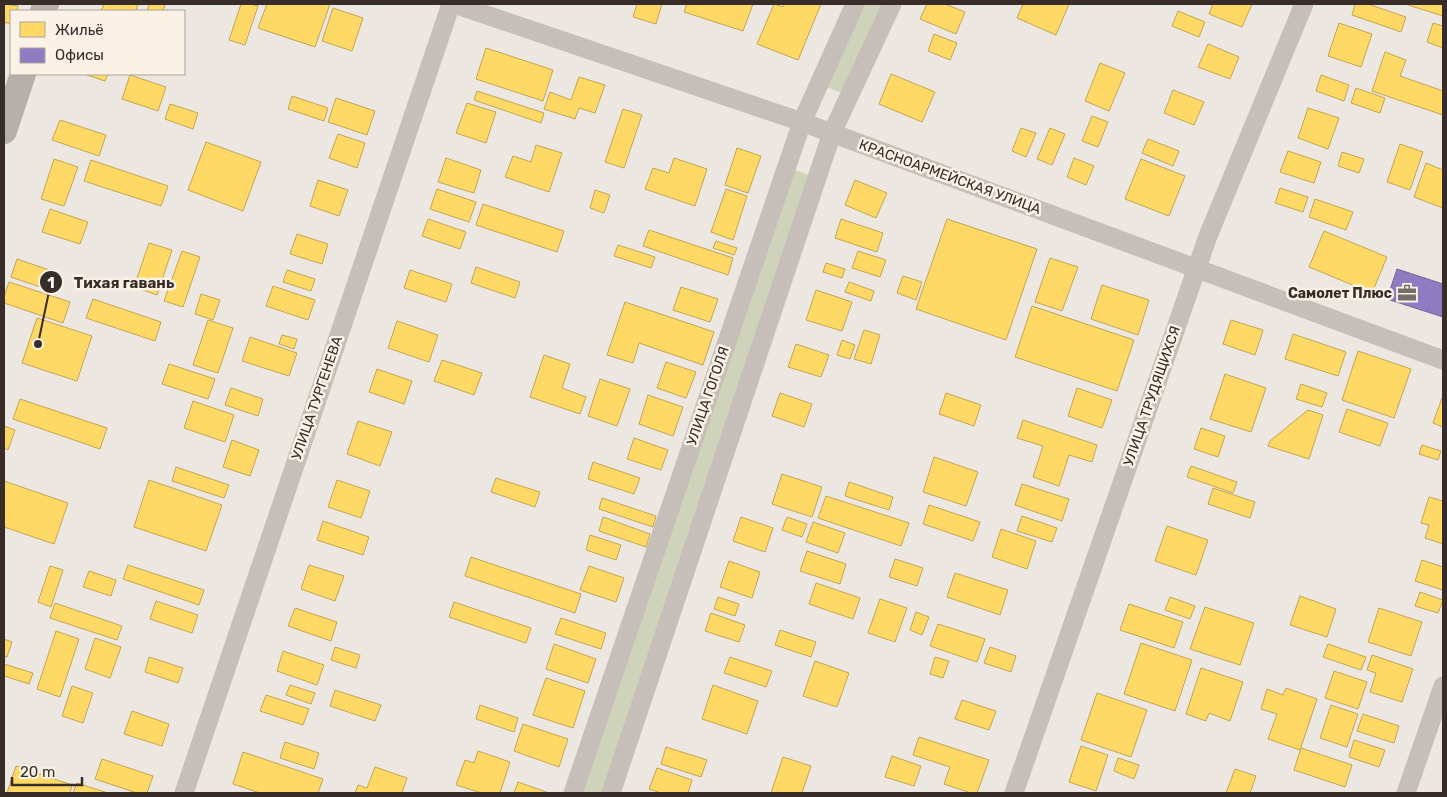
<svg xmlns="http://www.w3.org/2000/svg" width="1447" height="797" font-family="Rubik,sans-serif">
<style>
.green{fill:#ced3ba}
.homes{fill:#ffd966;stroke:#c3a553}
.offices{fill:#8e7cc3;stroke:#746494}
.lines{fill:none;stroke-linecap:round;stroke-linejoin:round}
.street{stroke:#c6bfb9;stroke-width:19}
.secondary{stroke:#b7afa9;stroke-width:26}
.labels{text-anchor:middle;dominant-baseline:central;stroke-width:5;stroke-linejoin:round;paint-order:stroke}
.street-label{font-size:14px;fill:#372c27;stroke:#faf2e7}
.poi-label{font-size:14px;font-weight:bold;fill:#372c27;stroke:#faf2e7;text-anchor:end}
.leader{fill:none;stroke:#372c27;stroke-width:2}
.callout-dot{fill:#372c27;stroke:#faf2e7;stroke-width:2}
.mark-label{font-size:15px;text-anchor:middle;font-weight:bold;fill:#fff}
.callout-label{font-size:15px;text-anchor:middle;font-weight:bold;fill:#372c27;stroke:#faf2e7;stroke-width:5;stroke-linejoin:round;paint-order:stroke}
</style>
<rect width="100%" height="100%" fill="#ede7e1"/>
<path class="green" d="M862 4H886L844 94 824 86Z
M795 170 814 177 604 793H581Z"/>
<path class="homes" d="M4 4 18 6 17 11H11V24L4 22Z
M104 4H138L136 11H101Z
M149 4H160L165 5 163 11H147Z
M241 4H251L258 6 245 45 229 40Z
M267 4H330L315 47 258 28Z
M637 4H662L656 24 633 17Z
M687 4H753L743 31 684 12Z
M774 4 783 7 784 4H821L798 60 757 44Z
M927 4H945L965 12 956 34 920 19Z
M1023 4H1069L1056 35 1017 18Z
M1213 4H1252L1242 27 1209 14Z
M1355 4H1368L1406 17 1401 32 1352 15Z
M1405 4H1443V16Z
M333 8 363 18 352 51 322 41Z
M1178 11 1205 22 1199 37 1172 26Z
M1339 23 1372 34 1361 67 1328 56Z
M1433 23 1443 26V48L1427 42Z
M934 34 957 43 950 60 928 51Z
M1208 44 1239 57 1230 79 1198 67Z
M486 48 553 70 543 101 476 79Z
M1385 52 1406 60 1400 76 1443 91V115L1372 91Z
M1100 63 1125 73 1109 111 1085 101Z
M84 74H108L105 81Z
M891 74 935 92 922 122 879 104Z
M130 75 166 87 158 111 122 99Z
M1321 75 1349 85 1344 101 1316 91Z
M579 77 605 85 595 113 579 108 575 119 544 109 550 92 571 100Z
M1356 88 1385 98 1380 113 1351 103Z
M1173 90 1204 102 1194 125 1164 113Z
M477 91 544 113 541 123 474 100Z
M292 96 328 108 324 121 288 109Z
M336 98 375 111 367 135 328 122Z
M467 103 496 112 486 143 456 133Z
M170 104 198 113 193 129 165 119Z
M1308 108 1339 118 1328 149 1298 138Z
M623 109 642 115 624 168 605 162Z
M1092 116 1108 122 1098 147 1082 141Z
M60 120 106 135 99 156 52 140Z
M1021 128 1036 133 1026 157 1012 151Z
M1050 128 1065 134 1052 165 1037 159Z
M338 134 365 143 357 168 329 158Z
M1148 139 1179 151 1173 166 1142 153Z
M206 142 261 162 243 211 188 190Z
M1400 144 1423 152 1410 190 1387 182Z
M536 145 562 153 549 192 505 177 513 156 531 162Z
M737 148 761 156 748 193 725 185Z
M1288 151 1321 162 1314 183 1280 172Z
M1342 152 1364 159 1359 173 1338 166Z
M446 158 481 170 474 193 438 182Z
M674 158 707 169 695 206 645 189 653 168 669 173Z
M1074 158 1094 166 1086 185 1067 177Z
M54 159 78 167 64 206 41 199Z
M1141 159 1185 176 1169 216 1125 199Z
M91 160 168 186 161 206 84 181Z
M1426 163 1443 170V208L1414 197Z
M318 180 348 190 339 216 310 206Z
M855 180 887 193 876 218 845 205Z
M1280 188 1308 197 1303 212 1275 203Z
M437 189 476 202 469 222 430 209Z
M726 189 747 196 733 240 711 232Z
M595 190 610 195 604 213 590 208Z
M1315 199 1353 212 1346 230 1309 217Z
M483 204 564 231 557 252 476 225Z
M50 209 88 222 80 244 42 232Z
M428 219 466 232 460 249 422 236Z
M841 219 883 233 877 252 835 238Z
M947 219 1037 249 1006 340 916 309Z
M649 230 733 258 728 275 643 246Z
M1324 231 1387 257 1372 293 1309 267Z
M297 234 328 244 322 264 290 254Z
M716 241 737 248 734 255 713 248Z
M149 243 172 250 157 295 134 287Z
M618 245 655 257 651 268 614 256Z
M182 251 200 257 183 307 164 301Z
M858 251 886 260 880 277 852 268Z
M1050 258 1078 267 1062 311 1035 302Z
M17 259 55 272 49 290 11 277Z
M826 263 845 269 842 278 823 272Z
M476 267 520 282 515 298 471 283Z
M287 270 315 279 311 291 283 282Z
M410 270 452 284 446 302 404 288Z
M903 276 922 282 916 300 897 293Z
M9 282 70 302 63 323 4 303V297Z
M849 282 874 291 871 301 845 292Z
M1102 285 1149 300 1138 335 1091 319Z
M273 286 315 300 308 320 266 306Z
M681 287 718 299 710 322 673 310Z
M816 290 852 302 842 331 806 320Z
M201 294 220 300 213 320 195 314Z
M93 299 161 322 155 341 86 318Z
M625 302 714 332 703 365 639 343 633 363 607 355Z
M1032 306 1134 340 1117 391 1015 357Z
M37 318 92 336 77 381 22 363Z
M208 320 233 328 218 373 193 365Z
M1231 320 1263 330 1255 355 1223 344Z
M397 321 438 335 429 362 388 348Z
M864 330 880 335 871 364 854 359Z
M1293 334 1346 352 1338 376 1285 359Z
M282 335 297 339 294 349 279 344Z
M250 337 297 353 289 376 242 361Z
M842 340 855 345 850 359 837 355Z
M796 344 829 355 821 377 788 367Z
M1358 351 1411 369 1394 418 1342 400Z
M544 355 570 364 562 388 586 397 580 414 530 397Z
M442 360 482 373 474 395 434 381Z
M666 362 696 372 686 398 657 388Z
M169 364 215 379 208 399 162 384Z
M377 369 412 381 404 404 369 392Z
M1225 374 1266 388 1251 432 1210 419Z
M600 379 630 389 617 426 588 416Z
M1301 384 1327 393 1322 407 1296 399Z
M231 388 263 399 258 416 225 405Z
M1077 388 1112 400 1102 428 1068 416Z
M780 393 812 404 804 427 772 416Z
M946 393 981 405 974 426 939 414Z
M648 395 683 407 673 436 639 424Z
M1442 398H1443V427L1433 423Z
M20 399 107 428 100 449 13 419Z
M193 401 234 415 225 442 184 428Z
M1347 409 1388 423 1380 446 1339 432Z
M1308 410 1323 415 1309 459 1268 446 1270 441Z
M1023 420 1097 445 1092 462 1069 455 1059 486 1033 477 1043 446 1017 438Z
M358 421 392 432 380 466 347 454Z
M4 426 15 430 8 450 4 448Z
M1201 428 1225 436 1218 457 1194 449Z
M634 438 668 450 661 470 627 459Z
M232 440 259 450 250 476 223 467Z
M1422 445 1441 451 1438 460 1419 454Z
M934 457 978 472 966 506 923 492Z
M593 462 640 478 634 494 588 479Z
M1191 466 1237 482 1233 493 1187 477Z
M176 467 229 485 224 498 172 481Z
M782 474 822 487 812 517 772 504Z
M496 478 540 492 535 507 491 492Z
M149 480 222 505 206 551 134 527Z
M337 480 370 491 361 518 328 507Z
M4 481 68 503 54 544 4 527Z
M849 482 893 497 889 510 845 496Z
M1022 484 1069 499 1062 521 1015 505Z
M1213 488 1255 502 1250 518 1208 504Z
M826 496 909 523 901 546 818 518Z
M1429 497 1443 501V544L1425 538 1429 525 1421 523Z
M602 498 656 516 653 527 599 509Z
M929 505 980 522 973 541 923 524Z
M1022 516 1057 528 1052 542 1017 531Z
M603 517 650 534 646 547 599 531Z
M741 517 773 528 765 552 733 541Z
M787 517 807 524 802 537 782 530Z
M323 521 369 537 363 555 317 540Z
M813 522 845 533 838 553 806 542Z
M1167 526 1208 540 1196 575 1155 561Z
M1001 529 1036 541 1027 569 992 557Z
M590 535 621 545 616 560 586 550Z
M807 551 846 564 840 584 800 571Z
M471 557 581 594 575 613 465 576Z
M895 559 923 568 917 586 889 577Z
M1422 560 1443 567V590L1415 581Z
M729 561 760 572 752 598 720 587Z
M128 565 204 590 199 605 123 579Z
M309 565 344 576 335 601 301 589Z
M50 566 63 570 51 607 38 602Z
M589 566 624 578 616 602 580 590Z
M89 571 116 580 111 596 83 587Z
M955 573 1008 590 1000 615 947 597Z
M816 583 860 598 853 619 809 604Z
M1420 592 1443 600 1438 613 1415 606Z
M1300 596 1336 609 1327 637 1290 625Z
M718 597 739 604 735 616 714 609Z
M1170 597 1195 606 1190 619 1165 610Z
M880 599 907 608 895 642 868 633Z
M156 601 198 615 192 633 150 619Z
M454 602 531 628 526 643 449 617Z
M55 603 122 626 117 640 50 618Z
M1129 604 1183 622 1174 648 1120 630Z
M1205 607 1254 623 1240 665 1190 649Z
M295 608 337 622 331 641 288 626Z
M1379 608 1422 622 1411 656 1368 642Z
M916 612 929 617 922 635 910 630Z
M711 613 745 625 739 642 705 631Z
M561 618 606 633 601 649 555 634Z
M938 624 985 639 977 662 930 646Z
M780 630 816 642 811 657 775 645Z
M56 631 79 639 60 697 37 689Z
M95 638 121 647 110 678 85 669Z
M4 639 12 642 7 657 4 656Z
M1141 643 1192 660 1175 711 1124 694Z
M554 644 596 659 588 683 546 669Z
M1328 644 1366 657 1361 670 1323 657Z
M335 647 360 655 356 668 331 660Z
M990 647 1016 656 1011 672 984 663Z
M283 651 324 665 317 685 277 671Z
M1372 655 1413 669 1402 702 1370 692 1376 673 1367 670Z
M149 657 183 668 178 683 145 672Z
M730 657 772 671 766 687 724 673Z
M935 657 949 661 943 678 930 674Z
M815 661 849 673 837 707 803 696Z
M4 664 33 673 29 684 4 676Z
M1201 668 1243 682 1230 721 1209 713 1206 721 1186 714Z
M1334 671 1367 682 1358 709 1325 698Z
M546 678 585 691 573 728 533 715Z
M290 685 315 693 311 704 286 695Z
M713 685 758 701 747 734 702 719Z
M72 686 93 693 83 723 62 716Z
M1286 688 1317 699 1300 750 1268 739 1277 714 1261 709 1267 689 1283 695Z
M335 690 381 705 375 721 330 706Z
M1097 693 1147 710 1131 757 1081 740Z
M266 695 309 709 303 725 260 711Z
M962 700 996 711 989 730 955 719Z
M480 705 518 718 514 732 476 719Z
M1331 705 1358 714 1347 747 1320 738Z
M132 711 169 724 162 746 124 734Z
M1363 714 1399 726 1394 743 1357 731Z
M523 724 568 739 559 767 514 751Z
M919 737 989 760 977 793H971L944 784 950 767 913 755Z
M1354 740 1385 750 1379 767 1349 757Z
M285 742 319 753 314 769 280 758Z
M1081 746 1108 755 1096 791 1069 782Z
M666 747 707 760 701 777 661 764Z
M1301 748 1352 765 1345 787 1294 770Z
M478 751 510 762 500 793H482L456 785 465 760 474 763Z
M243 752 323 779 318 793H260L233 784Z
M892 756 921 766 914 786 885 777Z
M783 757 811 766 802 793H771Z
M1118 758 1139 765 1134 779 1114 771Z
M102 759 153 776 147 793H137L95 779Z
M16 766 72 785 70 793H7Z
M375 767 407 778 402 793H355L358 785 367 788Z
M657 768 692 780 688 793H661L649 789Z
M1235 769 1256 776 1250 793H1226Z
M518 782 549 793H514Z
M77 783 108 793H73Z"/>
<path class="offices" d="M1397 269 1443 284V317L1387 299Z"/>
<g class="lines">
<path class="street" d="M454 4 802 122 1443 360
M184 793 451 4
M573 793 802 122 855 4
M611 793 832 133 892 4
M1014 793 1208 236 1304 4
M1406 793 1443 686"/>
<path class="secondary" d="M43 11 46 4
M4 131 23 74"/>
</g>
<defs>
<g id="office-bare" transform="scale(1.5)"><path d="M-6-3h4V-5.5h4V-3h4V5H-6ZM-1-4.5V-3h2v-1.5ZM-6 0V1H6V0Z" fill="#776d68" stroke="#faf2e7" stroke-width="2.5" paint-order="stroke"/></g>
</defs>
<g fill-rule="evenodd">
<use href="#office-bare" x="1407" y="293"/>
</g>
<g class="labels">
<g class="street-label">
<text transform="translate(950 177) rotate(20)">КРАСНОАРМЕЙСКАЯ УЛИЦА</text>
<text transform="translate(708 396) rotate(-71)">УЛИЦА ГОГОЛЯ</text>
<text transform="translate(1152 396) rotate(-71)">УЛИЦА ТРУДЯЩИХСЯ</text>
<text transform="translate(317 398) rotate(-71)">УЛИЦА ТУРГЕНЕВА</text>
</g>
<g class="poi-label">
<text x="1392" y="293">Самолет Плюс</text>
</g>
</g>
<path class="leader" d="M38 344L51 282"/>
<g class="callout-dot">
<circle cx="38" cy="344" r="5"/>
<circle cx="51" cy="282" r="12"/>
</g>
<g class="mark-label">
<text x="51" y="288">1</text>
</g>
<g class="callout-label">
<text x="124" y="288">Тихая гавань</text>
</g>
<rect width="1447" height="797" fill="none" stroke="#372c27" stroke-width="10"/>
<rect x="10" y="10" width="175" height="65" fill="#faf2e7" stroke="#aca39a"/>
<rect x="20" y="22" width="25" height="15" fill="#ffd966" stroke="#aca39a"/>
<text x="55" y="35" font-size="15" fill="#372c27">Жильё</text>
<rect x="20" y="48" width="25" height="15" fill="#8e7cc3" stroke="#aca39a"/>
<text x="55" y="60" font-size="15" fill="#372c27">Офисы</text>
<path d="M12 777v8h70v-8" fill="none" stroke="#372c27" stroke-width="2.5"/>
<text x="20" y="777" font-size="15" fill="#372c27" stroke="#faf2e7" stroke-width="4" paint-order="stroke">20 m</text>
</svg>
